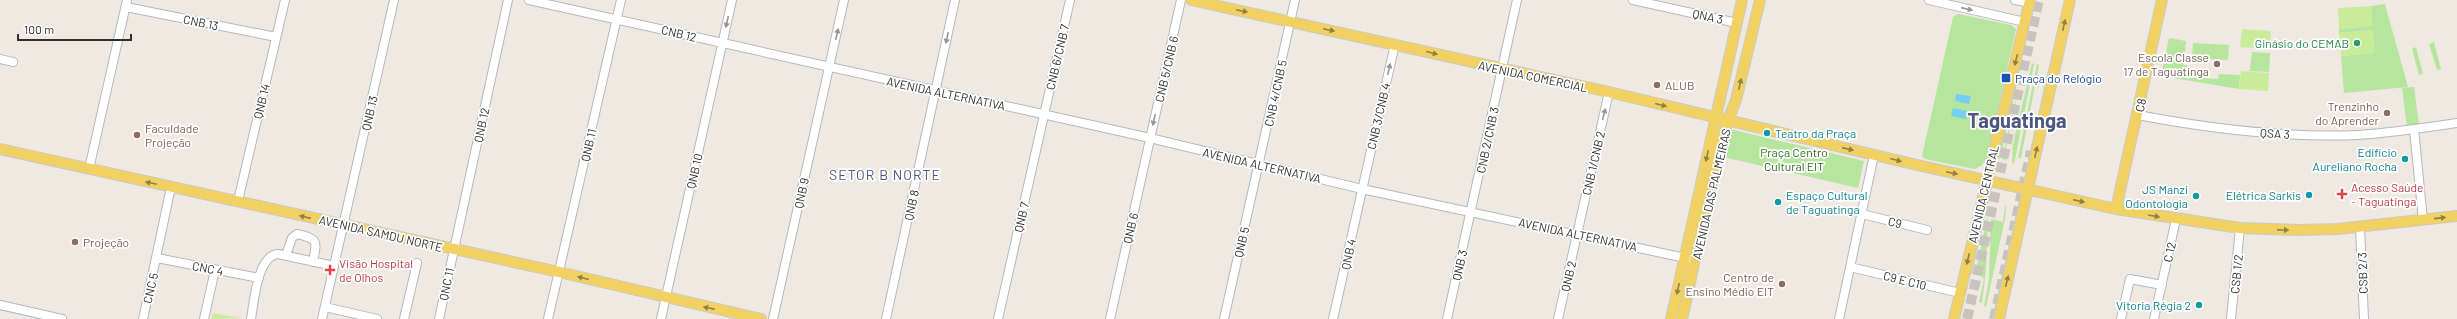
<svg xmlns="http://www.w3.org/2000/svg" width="2457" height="319" font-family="Barlow,sans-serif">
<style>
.green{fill:#b6e59e}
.pitch{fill:#c9ec9a}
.water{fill:#75cff0}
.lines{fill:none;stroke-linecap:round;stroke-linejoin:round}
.major-tunnel{stroke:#c8c4bd;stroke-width:10;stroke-dasharray:10 5;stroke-linecap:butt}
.minor-casing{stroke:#b4b7c1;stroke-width:10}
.major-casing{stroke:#c9c9c9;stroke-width:12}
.minor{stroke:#fff;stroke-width:8}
.major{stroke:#f2d163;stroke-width:10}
.oneway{fill:#969696}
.oneway2{fill:#908048}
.leisure-dot{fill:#2e9e5b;stroke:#fff;stroke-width:1.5}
.education-dot{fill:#8d6e63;stroke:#fff;stroke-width:1.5}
.transit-dot{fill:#1a4fb4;stroke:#fff;stroke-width:1.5}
.culture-dot{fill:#0f9aa8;stroke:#fff;stroke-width:1.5}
.health-dot{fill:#e0444e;stroke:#fff;stroke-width:1.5}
.labels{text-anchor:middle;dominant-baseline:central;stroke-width:3.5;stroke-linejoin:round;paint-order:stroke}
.street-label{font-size:12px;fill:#2e2e2e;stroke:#fff}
.leisure-label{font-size:12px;fill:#27864d;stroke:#fff;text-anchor:end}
.education-label{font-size:12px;fill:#785e54;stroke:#fff;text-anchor:end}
.transit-label{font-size:12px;fill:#164399;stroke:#fff;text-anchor:start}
.culture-label{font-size:12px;fill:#0d838f;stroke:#fff;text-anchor:end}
.park-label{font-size:12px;fill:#2c6e1b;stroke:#fff}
.health-label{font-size:12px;fill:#be3a42;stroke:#fff;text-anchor:start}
.quarter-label{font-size:14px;letter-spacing:1px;fill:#4d5680;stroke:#fff}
.town-label{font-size:20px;font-weight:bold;fill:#4d5680;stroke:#fff}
</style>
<rect width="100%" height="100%" fill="#efe9e1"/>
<path class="green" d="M2385 4 2408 87 2344 93 2341 56 2374 53 2373 30 2339 33V29L2372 26 2371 6Z
M1958 14 2011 25 2016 29 1987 157 1982 165 1975 169 1925 159 1922 156 1953 17Z
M2169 38 2186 41 2184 65H2187V77L2218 79 2219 74 2240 75 2239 89 2161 76Z
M2434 42 2441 69 2437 70 2429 44Z
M2193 43 2229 45 2228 60 2192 58Z
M2416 47 2423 74 2419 75 2412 49Z
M2252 52 2270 53 2269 72 2250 71Z
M2020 62H2022L2000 159H1998Z
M2024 63 2006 148V160L2002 159Z
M2032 63 2034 64 2014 164 2012 163 2013 144Z
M2037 64 2039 65 2021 158H2018Z
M2048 70H2050L2032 161 2028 160Z
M2414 87 2419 125 2407 127 2402 88Z
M1729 129 1864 161 1858 188 1723 157Z
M1990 186 1992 187 1972 273H1970Z
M2021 193 2025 194 1996 310 1994 309Z
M2005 206H2006L2005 219 1986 307 1984 306 1989 279 1991 219 2003 222Z
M1988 214 1986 269 1982 303 1979 302 1984 279 1981 275 1975 274Z"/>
<path class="pitch" d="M2371 6 2372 26 2339 29 2338 8Z
M2242 29 2271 31 2270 49 2240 47Z
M2373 30 2375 53 2341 56 2339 33Z
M2241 71 2269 73 2268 91 2239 89Z
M213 313 242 318 211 319Z"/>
<path class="water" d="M1956 94 1971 96 1969 104 1955 101Z
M1953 108 1967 111 1966 119 1951 116Z"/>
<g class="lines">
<path class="major-tunnel" d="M1967 319 2039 0
M1994 319 2031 151"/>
<g class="minor-casing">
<path id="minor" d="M529 0 1150 138 1362 189 1690 259
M1633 0 1737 23
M1929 0 2025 22
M2015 0 2030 3
M126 7 276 37
M0 59 13 62
M2138 115C2211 129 2284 138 2358 135 2391 133 2424 128 2457 123
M2414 129 2423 220
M89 169 127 0
M238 201 285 0
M1862 214 1927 230
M2360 227 2364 319
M286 255 292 238 297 234C319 239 317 241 313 262
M157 258 259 278
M1850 267 1960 293
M0 305 62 319
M325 307 377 319
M143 319 171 187
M204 319 215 270
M251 319C254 302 257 256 278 254L334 266
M322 319 394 0
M404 319 417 263
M439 319 508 0
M548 319 621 0
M661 319 732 0
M773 319 844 0
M886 319 955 0
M998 319 1070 0
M1110 319 1181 0
M1224 319 1295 0
M1333 319 1395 44
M1447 319 1517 0
M1558 319 1609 92
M1839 319 1874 155
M2121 319 2130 279 2162 285
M2154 319 2176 219
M2231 319 2240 228"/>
</g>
<g class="major-casing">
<path id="major" d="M1191 0 1609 92 1917 165 2116 209 2240 228 2299 230 2338 229 2457 216
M0 149 559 272 761 319
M2116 209 2162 0
M1671 319 1742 0
M1682 319 1722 136 1736 100 1760 0
M1954 319 2030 0
M1999 319 2070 0"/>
</g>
<use href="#minor" class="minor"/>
<use href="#major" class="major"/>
</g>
<defs><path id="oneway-solid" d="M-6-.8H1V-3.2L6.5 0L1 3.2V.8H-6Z"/></defs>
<g class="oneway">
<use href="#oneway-solid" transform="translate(1967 9) rotate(13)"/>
<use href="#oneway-solid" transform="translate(727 22) rotate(103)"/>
<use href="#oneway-solid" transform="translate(837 34) rotate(-77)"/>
<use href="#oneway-solid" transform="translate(947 38) rotate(102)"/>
<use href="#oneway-solid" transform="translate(1389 69) rotate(-77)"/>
<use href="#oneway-solid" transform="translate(1604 114) rotate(-77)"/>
<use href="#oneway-solid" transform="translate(1154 120) rotate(103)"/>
</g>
<g class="oneway2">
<use href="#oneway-solid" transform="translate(1242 11) rotate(12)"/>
<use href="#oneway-solid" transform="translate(2064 25) rotate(-77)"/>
<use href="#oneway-solid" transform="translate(1329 30) rotate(12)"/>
<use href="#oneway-solid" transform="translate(1432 53) rotate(14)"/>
<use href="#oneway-solid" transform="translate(2016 60) rotate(104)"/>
<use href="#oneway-solid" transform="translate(1740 84) rotate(-77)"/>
<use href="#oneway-solid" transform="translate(1661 105) rotate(14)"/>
<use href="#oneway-solid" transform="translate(1848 149) rotate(13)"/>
<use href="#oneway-solid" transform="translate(2036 152) rotate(-78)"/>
<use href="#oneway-solid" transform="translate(1707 156) rotate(102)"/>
<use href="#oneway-solid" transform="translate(1896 160) rotate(15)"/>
<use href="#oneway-solid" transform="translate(1952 173) rotate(12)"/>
<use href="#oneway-solid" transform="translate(151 183) rotate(-168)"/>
<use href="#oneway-solid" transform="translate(2079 201) rotate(13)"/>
<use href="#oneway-solid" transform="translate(2154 216) rotate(10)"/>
<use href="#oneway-solid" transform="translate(305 217) rotate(-167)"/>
<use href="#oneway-solid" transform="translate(2440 218) rotate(-6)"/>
<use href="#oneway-solid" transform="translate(2283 230) rotate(2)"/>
<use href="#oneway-solid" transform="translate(1968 259) rotate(103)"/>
<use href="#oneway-solid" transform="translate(583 278) rotate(-166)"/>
<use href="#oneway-solid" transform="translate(2007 281) rotate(-77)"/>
<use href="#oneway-solid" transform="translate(1678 289) rotate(102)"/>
<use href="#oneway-solid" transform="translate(709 308) rotate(-168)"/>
</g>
<circle class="leisure-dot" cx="2357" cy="43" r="4"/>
<g class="education-dot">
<circle cx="2217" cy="64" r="4"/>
<circle cx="1657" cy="85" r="4"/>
<circle cx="2387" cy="113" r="4"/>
<circle cx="137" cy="135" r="4"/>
<circle cx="75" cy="242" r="4"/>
<circle cx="1782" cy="284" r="4"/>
</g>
<rect class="transit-dot" x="2001" y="73" width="10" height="10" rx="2"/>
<g class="culture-dot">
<circle cx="1767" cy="133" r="4"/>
<circle cx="2405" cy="159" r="4"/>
<circle cx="2309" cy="195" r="4"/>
<circle cx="2196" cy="196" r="4"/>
<circle cx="1778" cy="202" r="4"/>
<circle cx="2199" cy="305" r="4"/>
</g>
<g class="health-dot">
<path d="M2340 188h4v4h4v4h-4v4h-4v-4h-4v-4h4z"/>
<path d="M328 264h4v4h4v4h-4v4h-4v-4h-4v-4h4z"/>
</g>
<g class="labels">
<g class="street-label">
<text transform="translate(1708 16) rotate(12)">QNA 3</text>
<text transform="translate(201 22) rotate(12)">CNB 13</text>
<text transform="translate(679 33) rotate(13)">CNB 12</text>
<text transform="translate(1057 57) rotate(-77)">CNB 6/CNB 7</text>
<text transform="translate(1166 69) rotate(-77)">CNB 5/CNB 6</text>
<text transform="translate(1533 76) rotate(12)">AVENIDA COMERCIAL</text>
<text transform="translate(946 93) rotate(12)">AVENIDA ALTERNATIVA</text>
<text transform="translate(1275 93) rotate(-78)">CNB 4/CNB 5</text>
<text transform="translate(261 101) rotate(-77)">QNB 14</text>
<text transform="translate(2140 105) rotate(-78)">C8</text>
<text transform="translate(369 113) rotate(-77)">QNB 13</text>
<text transform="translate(1378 116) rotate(-77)">CNB 3/CNB 4</text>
<text transform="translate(481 125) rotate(-78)">QNB 12</text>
<text transform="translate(2275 133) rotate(3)">QSA 3</text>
<text transform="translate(1487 140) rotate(-78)">CNB 2/CNB 3</text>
<text transform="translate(588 145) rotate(-77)">QNB 11</text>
<text transform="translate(1593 163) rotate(-77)">CNB 1/CNB 2</text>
<text transform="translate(1262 165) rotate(13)">AVENIDA ALTERNATIVA</text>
<text transform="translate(694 171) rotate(-77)">QNB 10</text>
<text transform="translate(801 193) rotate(-78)">QNB 9</text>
<text transform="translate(1711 194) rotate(-77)">AVENIDA DAS PALMEIRAS</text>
<text transform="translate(1983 194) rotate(-77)">AVENIDA CENTRAL</text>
<text transform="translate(911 205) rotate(-78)">QNB 8</text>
<text transform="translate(1021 217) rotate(-77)">QNB 7</text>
<text transform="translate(1895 222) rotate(13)">C9</text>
<text transform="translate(1130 228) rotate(-77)">QNB 6</text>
<text transform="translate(381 233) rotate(13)">AVENIDA SAMDU NORTE</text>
<text transform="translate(1578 234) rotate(12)">AVENIDA ALTERNATIVA</text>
<text transform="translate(1241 242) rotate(-77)">QNB 5</text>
<text transform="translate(2169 252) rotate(-78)">C 12</text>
<text transform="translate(1348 254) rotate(-78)">QNB 4</text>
<text transform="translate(1459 265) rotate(-77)">QNB 3</text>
<text transform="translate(208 268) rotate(11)">CNC 4</text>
<text transform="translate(2362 273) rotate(-92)">CSB 2/3</text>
<text transform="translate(2236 274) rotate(-84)">CSB 1/2</text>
<text transform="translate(1568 276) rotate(-77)">QNB 2</text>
<text transform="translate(1905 280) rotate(14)">C9 E C10</text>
<text transform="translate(446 284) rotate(-78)">QNC 11</text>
<text transform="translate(150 288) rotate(-77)">CNC 5</text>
</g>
<g class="leisure-label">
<text x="2349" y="43">Ginásio do CEMAB</text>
</g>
<g class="education-label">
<text x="2209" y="57">Escola Classe<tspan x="2209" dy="14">17 de Taguatinga</tspan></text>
<text x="1665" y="85" text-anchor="start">ALUB</text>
<text x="2379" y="106">Trenzinho<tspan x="2379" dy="14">do Aprender</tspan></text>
<text x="145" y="128" text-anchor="start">Faculdade<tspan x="145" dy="14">Projeção</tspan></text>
<text x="83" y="242" text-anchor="start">Projeção</text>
<text x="1774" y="277">Centro de<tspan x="1774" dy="14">Ensino Médio EIT</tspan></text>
</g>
<g class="transit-label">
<text x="2015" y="78">Praça do Relógio</text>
</g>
<g class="culture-label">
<text x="1775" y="133" text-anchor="start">Teatro da Praça</text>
<text x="2397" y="152">Edifício<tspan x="2397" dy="14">Aureliano Rocha</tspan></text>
<text x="2188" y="189">JS Manzi<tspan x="2188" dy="14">Odontologia</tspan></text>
<text x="1786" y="195" text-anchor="start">Espaço Cultural<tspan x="1786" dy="14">de Taguatinga</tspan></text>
<text x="2301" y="195">Elétrica Sarkis</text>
<text x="2191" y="305">Vitoria Régia 2</text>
</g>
<g class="park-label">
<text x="1794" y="152">Praça Centro<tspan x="1794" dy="14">Cultural EIT</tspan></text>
</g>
<g class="health-label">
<text x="2351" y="187">Acesso Saúde<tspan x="2351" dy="14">- Taguatinga</tspan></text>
<text x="339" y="263">Visão Hospital<tspan x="339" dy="14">de Olhos</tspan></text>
</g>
<g class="quarter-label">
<text x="885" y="174">SETOR B NORTE</text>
</g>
<g class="town-label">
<text x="2017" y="120">Taguatinga</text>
</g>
</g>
<path d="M18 34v6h113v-6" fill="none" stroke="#2e2e2e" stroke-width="2"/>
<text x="24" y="34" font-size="12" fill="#2e2e2e" stroke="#ffffff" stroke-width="3" paint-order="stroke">100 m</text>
</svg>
